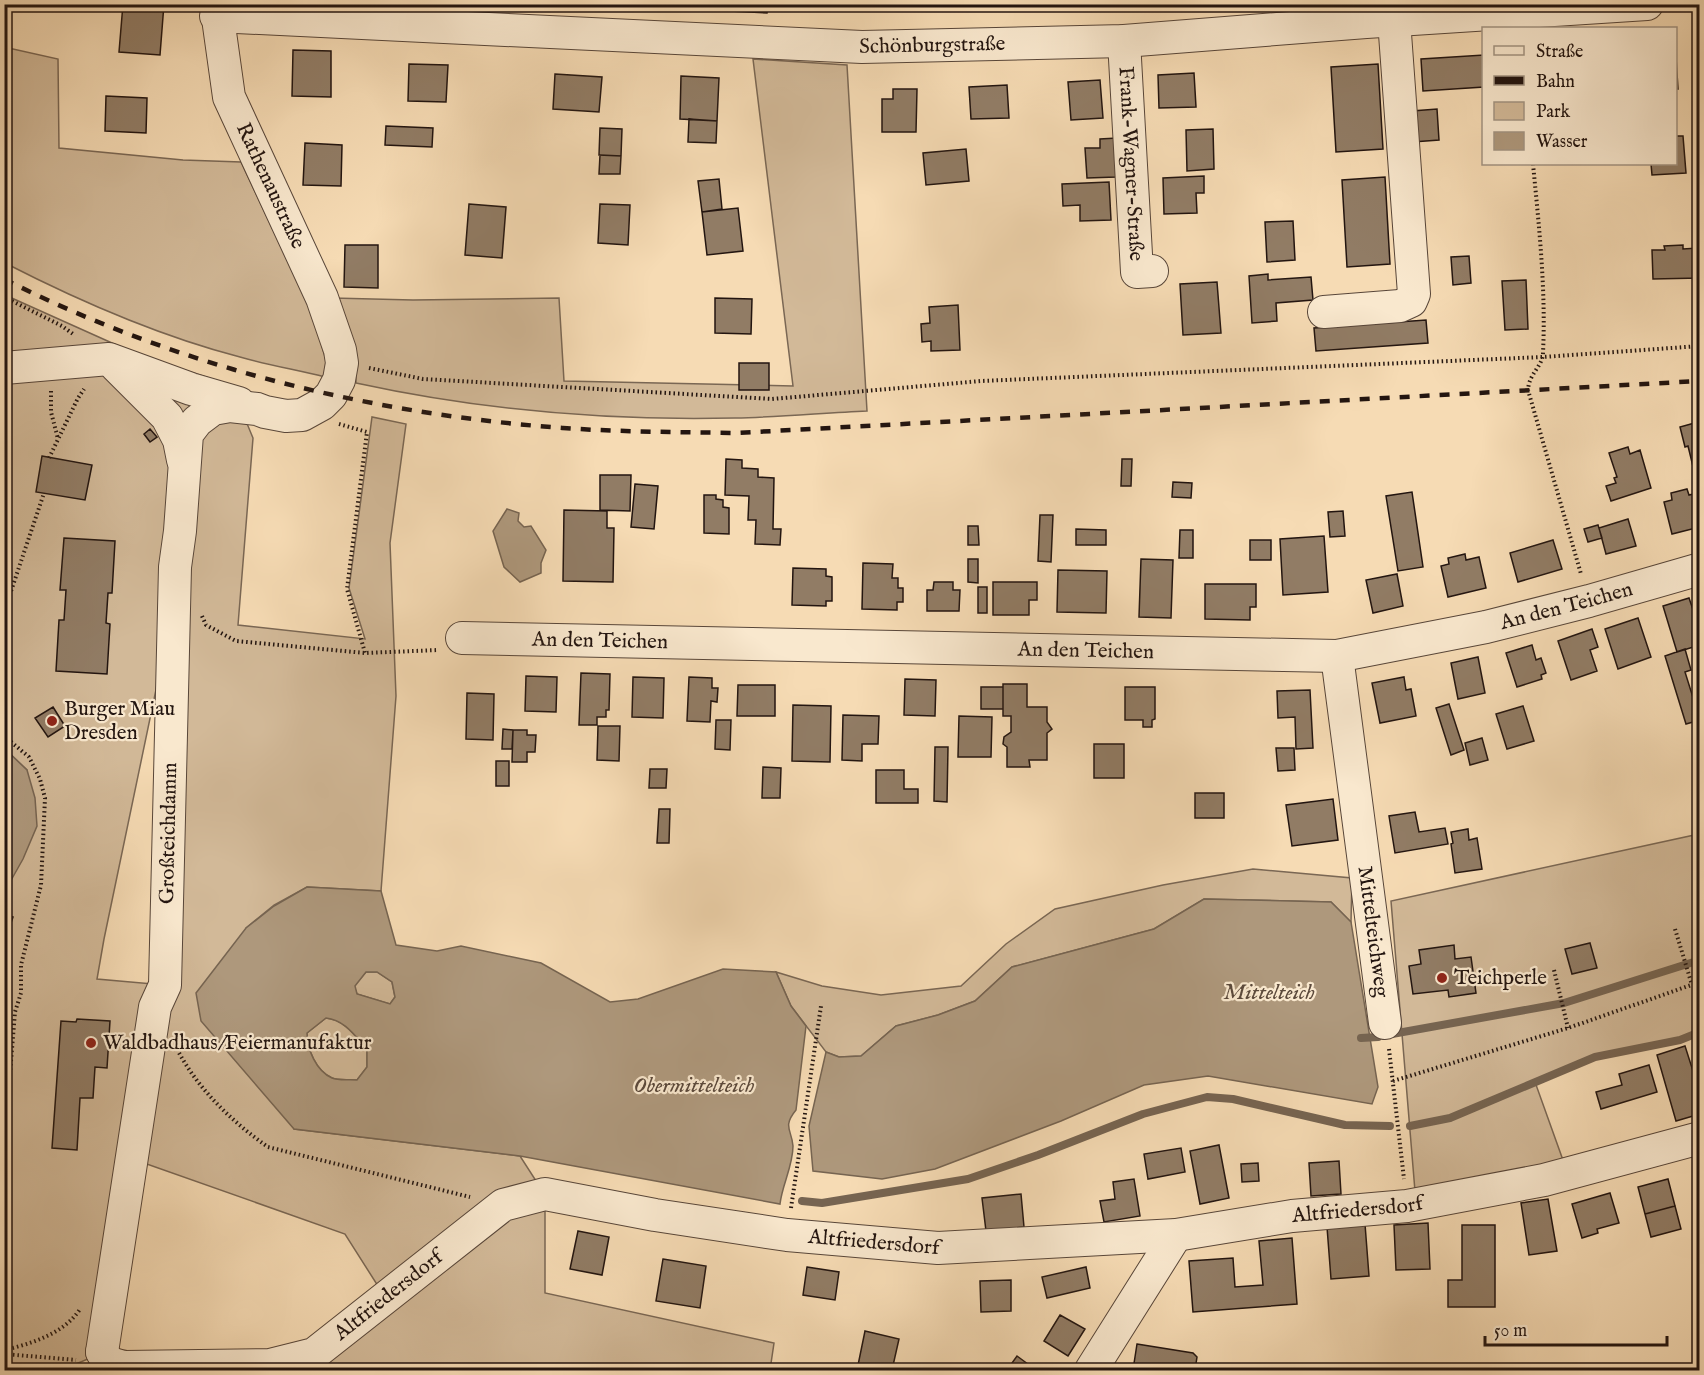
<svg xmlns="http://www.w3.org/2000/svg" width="1704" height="1375" font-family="'IM FELL English',serif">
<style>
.green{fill:#d2b998;stroke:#7a6754;stroke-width:1.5;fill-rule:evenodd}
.water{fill:#ae987c;stroke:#766451;stroke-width:1.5;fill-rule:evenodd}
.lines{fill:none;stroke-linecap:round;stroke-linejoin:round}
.stream{stroke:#766451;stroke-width:8}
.building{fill:#917c65;stroke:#231510;stroke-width:1.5}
.minor-casing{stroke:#584639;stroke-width:34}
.path{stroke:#231510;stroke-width:4;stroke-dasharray:1.5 3;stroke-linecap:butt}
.minor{stroke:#f9e8ce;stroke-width:32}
.rail{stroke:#231510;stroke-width:4.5;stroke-dasharray:10 10;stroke-linecap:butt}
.poi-dot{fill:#8f2418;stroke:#f9e8ce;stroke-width:2}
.labels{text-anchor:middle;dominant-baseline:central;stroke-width:4.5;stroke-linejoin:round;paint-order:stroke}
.street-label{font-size:21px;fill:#231510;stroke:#f9e8ce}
.poi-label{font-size:21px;fill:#231510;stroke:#f9e8ce;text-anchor:start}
.water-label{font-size:22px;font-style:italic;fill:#5b493b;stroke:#f9e8ce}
</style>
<rect width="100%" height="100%" fill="#f6dbb4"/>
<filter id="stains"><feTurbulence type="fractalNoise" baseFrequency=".00333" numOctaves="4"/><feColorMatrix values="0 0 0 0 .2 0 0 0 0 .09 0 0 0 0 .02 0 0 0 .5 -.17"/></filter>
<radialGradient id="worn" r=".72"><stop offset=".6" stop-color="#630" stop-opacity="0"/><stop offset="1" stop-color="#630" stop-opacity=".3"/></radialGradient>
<path class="green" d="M4 47 58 59 59 148 183 160 241 162 313 314 327 364 325 377C297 370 268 365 240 357 159 336 79 301 5 263Z
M753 59 847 65 867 411C823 413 779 417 735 418 608 421 480 410 356 383L355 350 333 298 413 300 559 298 564 381 793 386Z
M5 295 141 356 231 385 253 438 238 625 365 639 349 588 372 417 406 424 390 543 396 696 381 891 307 887 274 905 246 928 294 1129 520 1156 540 1187 383 1294 345 1234 144 1163 102 1353 76 1364 5 1370 4 1044 8 1011 4 985V891L12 876 27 770 5 749V371L109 365 184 464 109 356 5 363ZM172 613 164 985 97 979 104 939Z
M1699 834V1032L1680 1040 1595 1057 1535 1082 1564 1163 1415 1191 1391 901Z
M1253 869 1352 878 1351 922 1331 902 1204 899 1154 929 1012 967 975 1001 938 1015 896 1026 861 1056 839 1057 826 1052 791 1006 776 972 822 986 881 995 961 986 1006 944 1055 909 1163 885Z
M366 972H377L392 982 395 997 390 1004 357 994 354 986Z
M326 1018C345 1020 355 1036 367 1049V1067L357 1080C350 1079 339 1081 332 1078 316 1071 307 1049 307 1033Z
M545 1202V1293L774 1343 770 1370H335L321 1360 474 1228Z"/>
<path class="water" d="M507 509 519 513 518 521 524 527 531 526 546 550 541 563V573L520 582 504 567 493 531Z
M5 749 27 770 35 798 37 826 23 859 5 891Z
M307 887 381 891 396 945 437 951 461 946 541 963 610 1002 638 999 723 969 776 972 791 1006 806 1026 796 1110C782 1127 792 1130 793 1146 793 1166 782 1185 780 1204L520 1156 294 1129 201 1021 196 993 246 928 274 906ZM366 972H377L392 982 395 997 390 1004 357 994 355 986ZM326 1018C345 1020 355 1036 367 1049V1067L357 1080C350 1079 339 1081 332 1078 316 1071 307 1049 307 1033Z
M1204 899 1331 902 1351 922 1378 1087 1372 1104 1208 1076 1144 1085 1061 1121 935 1169 882 1179 813 1171 809 1126 826 1052 839 1057 861 1056 896 1026 938 1015 975 1001 1012 967 1154 929Z"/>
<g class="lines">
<path class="stream" d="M1392 1034 1564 1003 1700 960
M1361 1038 1378 1037
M1410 1126 1450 1118 1595 1057 1680 1040 1700 1032
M802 1201 822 1203 968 1179 1038 1155 1143 1114 1207 1097 1233 1099 1345 1125 1390 1126"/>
</g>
<path class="building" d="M123 4H164L160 55 119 52Z
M730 4H768L767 13 730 11Z
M808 4H841V8L808 7Z
M948 4H980V10L948 11Z
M1048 4H1082V9L1048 10Z
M1108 4H1145V6L1108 7Z
M293 50 331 51V97L292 96Z
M1484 55V87L1423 91 1421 59Z
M1676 57 1678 89H1676Z
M409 64 448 65 446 102 408 101Z
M1378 64 1383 149 1336 152 1331 67Z
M1194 73 1196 107 1159 108 1158 75Z
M555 74 602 77 599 112 553 109Z
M681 76 719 78 717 121 680 119Z
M1100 80 1103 118 1071 120 1068 82Z
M1007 85 1009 118 971 119 969 87Z
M893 89H917L916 132H882V99H893Z
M106 96 147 98 146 133 105 131Z
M1437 109 1439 140 1413 142 1412 111Z
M689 119 717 121 716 143 688 142Z
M386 126 433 128 432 147 385 145Z
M600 128 622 129 621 156 599 155Z
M1213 129 1214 169 1187 171 1186 130Z
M1676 136H1683L1686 173 1652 175 1651 164H1676Z
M1117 138 1116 177 1087 178 1085 148H1100V139Z
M305 143 342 145 341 186 303 185Z
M966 149 969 181 926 185 923 153Z
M600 155 621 156 620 174H599Z
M1204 176V193H1196L1197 213 1164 214 1163 178Z
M1385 177 1390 264 1347 267 1342 180Z
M719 179 722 209 702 212 698 181Z
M1109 182 1111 220 1080 221V205L1063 206 1062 184Z
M469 204 506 207 502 258 465 255Z
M600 204 630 205 628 245 598 243Z
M738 208 743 251 707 255 702 212Z
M1293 221 1295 260 1267 262 1265 222Z
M345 245H378V288L344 287Z
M1683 245V249L1698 248 1700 278 1653 279 1652 250H1665L1664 246Z
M1469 256 1471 283 1453 285 1451 257Z
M1268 274V280L1311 277 1313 300 1276 303 1277 321 1252 323 1249 276Z
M1526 280 1528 329 1505 330 1502 281Z
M1217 282 1221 333 1183 335 1180 284Z
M715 298 752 299 751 334 715 333Z
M958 305 960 350 931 351V341L922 342 921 324 930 323 929 307Z
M1426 320 1428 343 1316 351 1314 328Z
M739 363H769V390H739Z
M1698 422 1700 482 1697 483 1688 446 1685 447 1680 427Z
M150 429 157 437 150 442 144 434Z
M1628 447 1630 454 1640 450 1651 488 1611 501 1606 486 1616 483 1614 478 1617 477 1609 453Z
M42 456 92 465 85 500 36 492Z
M726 459 742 460V468L758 469V477L774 478 773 529H781L780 545 755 544 756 520H748L749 496 725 495Z
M1122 459H1132L1131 486H1121Z
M600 475H631L630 511 600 510Z
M1173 482 1192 483 1191 498 1172 497Z
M635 484 658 486 654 529 631 527Z
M1687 489 1689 495 1698 493 1700 527 1672 534 1664 502 1672 500 1671 493Z
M1412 492 1423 567 1398 571 1386 496Z
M704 495H716V499L723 500V507L729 508V534L704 533Z
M564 510 607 511V528H614L613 582 563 581Z
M1343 511 1345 536 1330 537 1328 512Z
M1040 515H1053L1051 562 1038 561Z
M1628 519 1636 546 1606 554 1599 528Z
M1598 525 1602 538 1588 542 1584 529Z
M968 526H978L979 545H968Z
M1076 529 1106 530V545H1076Z
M1180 530H1193V558H1179Z
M1324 536 1328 592 1283 595 1280 539Z
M64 538 115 541 112 593H108L106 623 110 624 107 674 56 671 59 620H64L66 590H60Z
M1250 540H1271V560H1250Z
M1553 540 1562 569 1518 582 1510 553Z
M1465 554 1466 560 1479 557 1486 588 1448 597 1441 566 1449 564 1448 558Z
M968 559H978V583L968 582Z
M1141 559 1173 560 1171 618 1139 617Z
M863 563 893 564 892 578H898V588H903V602H897V610L862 609Z
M793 568 826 569V576L832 577V601H826V606L792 605Z
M1058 570 1107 571 1106 613 1057 612Z
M1397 574 1403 606 1373 613 1366 580Z
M934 582H953V590H960L959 611H927V590H933Z
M993 582H1037V600H1029V615H993Z
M1205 584H1256V607H1250V620L1205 619Z
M978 587H987V613H978Z
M1689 598 1700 630V645L1677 652 1663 606Z
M1638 618 1651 657 1618 669 1605 629Z
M1592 629 1598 647 1590 650 1597 671 1571 680 1558 641Z
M1532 645 1536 660 1541 658 1546 673 1541 675 1542 679 1517 687 1506 653Z
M1685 649 1691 670 1685 672 1700 720 1686 724 1665 656Z
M1478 657 1485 693 1458 699 1451 663Z
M581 673 610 674 609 710H606V717H597V725H579Z
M526 676 557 677 556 712 525 711Z
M633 677 664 678 663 718 632 717Z
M689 677 712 678V688H718L717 702 711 701 710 722 687 721Z
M1404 677 1406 690 1411 689 1416 716 1380 723 1372 683Z
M905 679 936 680 935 716 904 715Z
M1003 684H1027V707H1047V722L1052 729 1047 733V760H1029L1030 767H1007V747L1003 744 1004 737 1011 732V716H1003Z
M738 685H775V716H737Z
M981 687H1003V709H981Z
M1125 687H1155V719L1152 720V727H1143V720H1125Z
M1310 690 1313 748 1296 749 1295 717 1278 718 1277 691Z
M467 693 494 694 493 740 466 739Z
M1449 704 1464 750 1451 755 1436 708Z
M793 705 831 706 830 762 792 761Z
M1523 706 1534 741 1507 749 1496 714Z
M53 707 65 726 48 737 35 718Z
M843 715 879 716 878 744H862V761L842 760Z
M959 716 992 717 991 757H958Z
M716 720H731L730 750 715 749Z
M598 726H620L619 761 597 760Z
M503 729 513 730 512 749H502Z
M513 730H527V735H536L535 752H527V762H512Z
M1482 738 1488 760 1470 765 1465 743Z
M1094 744H1124V778H1094Z
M935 747H948L947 802 934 801Z
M1276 748H1294L1295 770 1278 771Z
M496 761H509V786H496Z
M763 767 781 768 780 798H762Z
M650 769H667L666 788H649Z
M876 770H904V789H918V803H876Z
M1195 793H1224V818H1195Z
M1333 799 1338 840 1292 846 1286 805Z
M659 809H670L669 843H657Z
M1415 812 1419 832 1445 828 1448 844 1395 853 1389 816Z
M1468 829 1469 840 1477 838 1482 869 1455 873 1451 844 1453 843 1451 832Z
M4 914 13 917 9 929 4 927Z
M1590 943 1597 968 1572 974 1565 949Z
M1454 945 1455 959 1471 957 1476 993 1449 997 1448 990 1413 994 1409 966 1421 964 1419 950Z
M77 1019 110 1021 107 1068 95 1067 93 1098H80L77 1150 52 1148 61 1021 76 1022Z
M1685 1046 1700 1093V1114L1676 1121 1657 1055Z
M1649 1065 1657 1092 1601 1109 1596 1092 1622 1085 1619 1074Z
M1219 1145 1229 1198 1200 1204 1190 1151Z
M1181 1148 1185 1172 1148 1179 1144 1154Z
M1339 1161 1341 1194 1311 1196 1309 1163Z
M1258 1163 1259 1181 1242 1182 1241 1164Z
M1134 1179 1140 1216 1104 1222 1100 1201 1115 1199 1113 1182Z
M1668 1179 1675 1206 1645 1214 1638 1187Z
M1610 1193 1619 1223 1597 1229 1598 1233 1582 1238 1572 1204Z
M1021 1194 1024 1227 986 1231 982 1198Z
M1548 1199 1557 1251 1529 1255 1521 1203Z
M1675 1206 1681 1229 1651 1237 1645 1214Z
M1428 1223 1430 1269 1396 1270 1394 1225Z
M1365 1224 1369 1276 1331 1279 1327 1227Z
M1462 1225H1495V1307H1448V1280H1462Z
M578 1231 609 1237 602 1275 570 1269Z
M1292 1238 1297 1304 1193 1312 1189 1261 1233 1258 1235 1287 1263 1285 1259 1241Z
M663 1259 706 1266 700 1308 656 1301Z
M807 1267 839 1272 835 1300 803 1295Z
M1086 1267 1090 1288 1047 1298 1042 1277Z
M1011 1280V1311L981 1312 980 1281Z
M1060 1315 1085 1329 1068 1356 1044 1341Z
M865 1331 899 1339 892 1370H857Z
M1137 1344 1193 1353 1197 1357 1195 1370H1133Z
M1017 1356 1036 1370H1007Z"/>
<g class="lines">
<g class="minor-casing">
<g id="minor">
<path id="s1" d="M216 16 862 47 1124 41 1366 22 1647 4"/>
<path id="s2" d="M1124 41 1137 272 1152 271"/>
<path d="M1324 312 1400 306 1411 301 1414 294 1394 20"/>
<path d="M116 366 167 417 179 440 183 460"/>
<path d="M4 368 109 359 191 389 239 403"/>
<path id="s3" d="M462 638 1337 656 1486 627 1589 601 1700 569"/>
<path id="s4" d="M1337 656 1385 1023"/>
<path id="s5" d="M102 1352C107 1363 114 1365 125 1367L270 1365 314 1354 503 1205 545 1194 655 1215 787 1235 938 1248 1176 1235 1292 1216 1407 1206 1544 1180 1700 1138"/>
<path id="s6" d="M102 1352 155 1007 165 985 175 567 180 531 187 434 197 421 213 409 230 406 257 409 265 412 286 416 302 415 322 404 331 395 339 380 342 363 340 350 322 298 229 97 216 4"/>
<path d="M1091 1370 1176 1235"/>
</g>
</g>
<path class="path" d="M1533 164C1539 226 1546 290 1543 353 1543 366 1529 373 1528 390L1581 574
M4 297 62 326 73 334
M369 368 423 379 772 399 981 381 1543 357 1700 346
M51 391V412L58 439
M339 424 367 432 347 589 365 653
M49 458 78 398 84 389
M4 580 11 590
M202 616 206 625 236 641 365 653 439 650
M4 635 7 603 44 493
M4 736 29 757 40 779 45 798 41 885 21 965V993L15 1012 7 1110 4 1119
M1675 929 1692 985
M1554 970 1568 1028
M177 1049C197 1088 232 1122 268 1147L470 1197
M1389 1049 1404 1179
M1393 1081 1568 1028 1700 982
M791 1208 821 1006
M4 1350C31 1344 65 1333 80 1309
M4 1354 76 1360"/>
<use href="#minor" class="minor"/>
<path class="rail" d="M4 279C178 367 369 414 563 428 621 432 678 432 736 433L1700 381"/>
</g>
<g class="poi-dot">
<circle cx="52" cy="721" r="6"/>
<circle cx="1442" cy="978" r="6"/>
<circle cx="91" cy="1043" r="6"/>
</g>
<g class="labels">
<g class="street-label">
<text stroke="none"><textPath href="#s1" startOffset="717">Schönburgstraße</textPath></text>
<text stroke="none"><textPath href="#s2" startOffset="123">Frank-Wagner-Straße</textPath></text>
<text transform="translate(270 186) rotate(65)">Rathenaustraße</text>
<text stroke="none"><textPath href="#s3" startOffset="1110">An den Teichen</textPath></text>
<text stroke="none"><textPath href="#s3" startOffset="138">An den Teichen</textPath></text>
<text stroke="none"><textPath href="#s3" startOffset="624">An den Teichen</textPath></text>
<text stroke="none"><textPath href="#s6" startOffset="525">Großteichdamm</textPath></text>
<text stroke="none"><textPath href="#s4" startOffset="278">Mittelteichweg</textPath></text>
<text stroke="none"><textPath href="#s5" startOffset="1322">Altfriedersdorf</textPath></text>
<text stroke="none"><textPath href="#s5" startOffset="836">Altfriedersdorf</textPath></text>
<text stroke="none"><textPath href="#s5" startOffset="314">Altfriedersdorf</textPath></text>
</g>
<g class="poi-label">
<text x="64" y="709">Burger Miau<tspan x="64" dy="24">Dresden</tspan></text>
<text x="1454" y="978">Teichperle</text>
<text x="103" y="1043">Waldbadhaus/Feiermanufaktur</text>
</g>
<g class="water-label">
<text x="1269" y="993">Mittelteich</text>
<text x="694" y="1086">Obermittelteich</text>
</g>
</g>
<rect width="1704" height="1375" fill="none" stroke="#f6dbb4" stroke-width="24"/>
<rect x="6" y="6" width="1692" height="1363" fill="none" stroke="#231510" stroke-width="3"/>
<rect x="12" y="12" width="1680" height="1351" fill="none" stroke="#231510" stroke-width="1.5"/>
<rect x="1482" y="27" width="195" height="138" fill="#f9e8ce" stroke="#a39482" stroke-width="1.5"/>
<rect x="1494" y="46" width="30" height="9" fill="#f9e8ce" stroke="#a39482" stroke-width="1.5"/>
<text x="1536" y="57" font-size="18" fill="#231510">Straße</text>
<rect x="1494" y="76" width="30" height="9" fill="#231510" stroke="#a39482" stroke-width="1.5"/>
<text x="1536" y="87" font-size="18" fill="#231510">Bahn</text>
<rect x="1494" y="102" width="30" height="18" fill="#d2b998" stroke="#a39482" stroke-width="1.5"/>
<text x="1536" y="117" font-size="18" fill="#231510">Park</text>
<rect x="1494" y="132" width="30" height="18" fill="#ae987c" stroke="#a39482" stroke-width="1.5"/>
<text x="1536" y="147" font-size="18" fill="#231510">Wasser</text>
<path d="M1485 1336v9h182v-9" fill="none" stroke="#231510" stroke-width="3"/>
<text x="1494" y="1336" font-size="18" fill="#231510" stroke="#f9e8ce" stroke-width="4.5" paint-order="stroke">50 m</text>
<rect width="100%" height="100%" filter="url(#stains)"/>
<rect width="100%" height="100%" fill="url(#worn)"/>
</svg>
